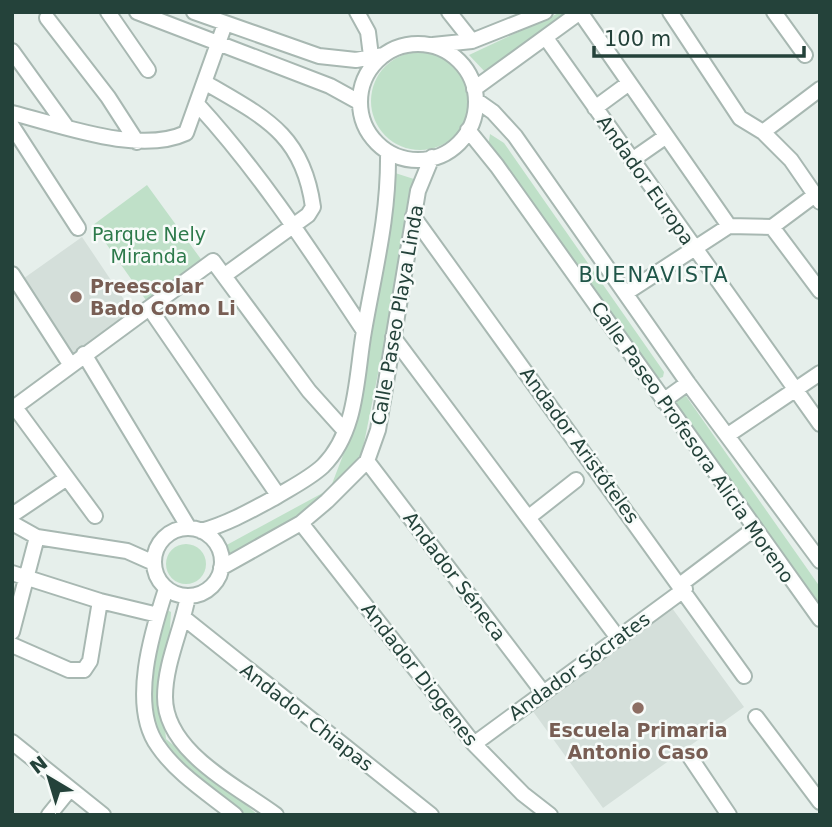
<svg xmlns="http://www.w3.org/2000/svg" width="832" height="827" font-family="'DejaVu Sans',sans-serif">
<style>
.built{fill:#d4dfda}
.green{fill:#bfe0c8}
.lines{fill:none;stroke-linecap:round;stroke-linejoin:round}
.minor-casing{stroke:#a8b8b2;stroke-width:18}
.minor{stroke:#fff;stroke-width:14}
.education-dot{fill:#8d6e63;stroke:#f7fbf9;stroke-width:2.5}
.labels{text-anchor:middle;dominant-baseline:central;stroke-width:5;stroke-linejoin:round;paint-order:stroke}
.street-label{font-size:19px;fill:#24423a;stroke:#f7fbf9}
.park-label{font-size:19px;fill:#2d7a4b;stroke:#f7fbf9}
.education-label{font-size:19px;font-weight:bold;fill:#785e54;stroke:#f7fbf9;text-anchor:start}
.neighbourhood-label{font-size:21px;letter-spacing:2px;fill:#1f5548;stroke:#f7fbf9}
</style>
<rect width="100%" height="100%" fill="#e6efeb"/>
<path class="built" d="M82 237 133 313 68 358 20 281Z
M672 608 744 707 603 808 532 710Z"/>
<path class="green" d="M561 12H579L487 74 469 55Z
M371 101a49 49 0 1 1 98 0a49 49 0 1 1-98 0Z
M490 134 504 143 664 372 663 377 654 380 488 147Z
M392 172 417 180 361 458C326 508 279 531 226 561L223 547 330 489 357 419 393 210Z
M147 185 203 262 148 303 93 225Z
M686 396 820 587V606L673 406 679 397Z
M166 564a20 20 0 1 1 40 0a20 20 0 1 1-40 0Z
M163 608 171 612 169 645 160 675 166 739 258 815H239L180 768 150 726 149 677Z"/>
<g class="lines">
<g class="minor-casing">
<path id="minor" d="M108 12 148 70
M137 12 330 86 359 102
M194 12 319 56 356 60 384 55
M357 12 368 32 371 56
M449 12 472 41
M670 12 740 118 763 132 791 160 820 202
M774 12 805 55
M47 18 108 97 137 142
M546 38 820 424
M360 102a58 58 0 1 1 116 0a58 58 0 1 1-116 0Z
M433 45 472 41 545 12
M12 51 66 126
M206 83C264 117 303 134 313 207L308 215 225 275
M474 89 580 12 729 226
M476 100 493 112 515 136 688 383 820 561
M198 105C262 175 312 253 364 331
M595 108 629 83
M12 113C61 125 139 155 186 133L225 24
M12 126 78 228
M468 130 497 166 820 619
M763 132 820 89
M632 160 665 137
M413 216 744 676
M729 226 772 227 820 291
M772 227 815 195
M12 274 70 364
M626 293 729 226
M150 309 278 495
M393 337 618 638
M84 354 189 528
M663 401 688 383
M14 406 95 516
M12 409 213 261 309 391 345 431
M728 435 820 373
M367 461 542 691
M15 513 67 478
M529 517 576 480
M12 523 37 537 127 551 154 563
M301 523 474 744 523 794 550 815
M154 562a34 34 0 1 1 68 0a34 34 0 1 1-68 0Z
M201 531C227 524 250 511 274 498 290 488 309 479 323 466 358 431 356 376 364 331 375 268 389 216 388 152
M221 568 301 523 327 501 367 461 378 430 418 191 432 157
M12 573 100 601 158 615
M681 584 754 529
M166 589C152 632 129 706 158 746 177 774 209 794 235 815
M188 596C182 629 165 663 165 697 165 752 237 786 276 815
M184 618 431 815
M12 632 37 537
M12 645 69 670H84L90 661 100 601
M756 717 820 802
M12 742 103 815
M474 744 685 589
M690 757 729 815
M49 815 70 789"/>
</g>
<use href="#minor" class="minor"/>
</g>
<g class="education-dot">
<circle cx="76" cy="297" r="7"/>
<circle cx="638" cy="708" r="7"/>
</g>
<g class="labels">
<g class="street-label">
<text transform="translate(646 180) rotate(55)">Andador Europa</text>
<text transform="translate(397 315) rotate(-80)">Calle Paseo Playa Linda</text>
<text transform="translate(693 442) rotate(55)">Calle Paseo Profesora Alicia Moreno</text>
<text transform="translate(580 445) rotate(54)">Andador Aristóteles</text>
<text transform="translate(455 576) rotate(53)">Andador Séneca</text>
<text transform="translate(579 666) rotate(-36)">Andador Sócrates</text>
<text transform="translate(420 674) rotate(52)">Andador Diogenes</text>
<text transform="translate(307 717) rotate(38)">Andador Chiapas</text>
</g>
<g class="park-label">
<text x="149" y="234">Parque Nely<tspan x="149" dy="22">Miranda</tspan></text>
</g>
<g class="education-label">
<text x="90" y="286">Preescolar<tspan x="90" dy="22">Bado Como Li</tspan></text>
<text x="638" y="730" text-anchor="middle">Escuela Primaria<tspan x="638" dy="22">Antonio Caso</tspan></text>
</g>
<g class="neighbourhood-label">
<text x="654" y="275">BUENAVISTA</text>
</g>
</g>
<rect width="832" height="827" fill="none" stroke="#24423a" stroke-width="28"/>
<g transform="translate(49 778) rotate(322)" stroke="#f7fbf9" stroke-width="5" paint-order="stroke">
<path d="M0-5L12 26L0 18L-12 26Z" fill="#24423a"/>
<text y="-10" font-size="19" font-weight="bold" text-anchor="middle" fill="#24423a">N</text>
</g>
<path d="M594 46v10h210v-10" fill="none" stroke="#24423a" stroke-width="3.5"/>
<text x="604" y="46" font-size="21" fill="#24423a" stroke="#f7fbf9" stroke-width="5" paint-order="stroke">100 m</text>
</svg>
